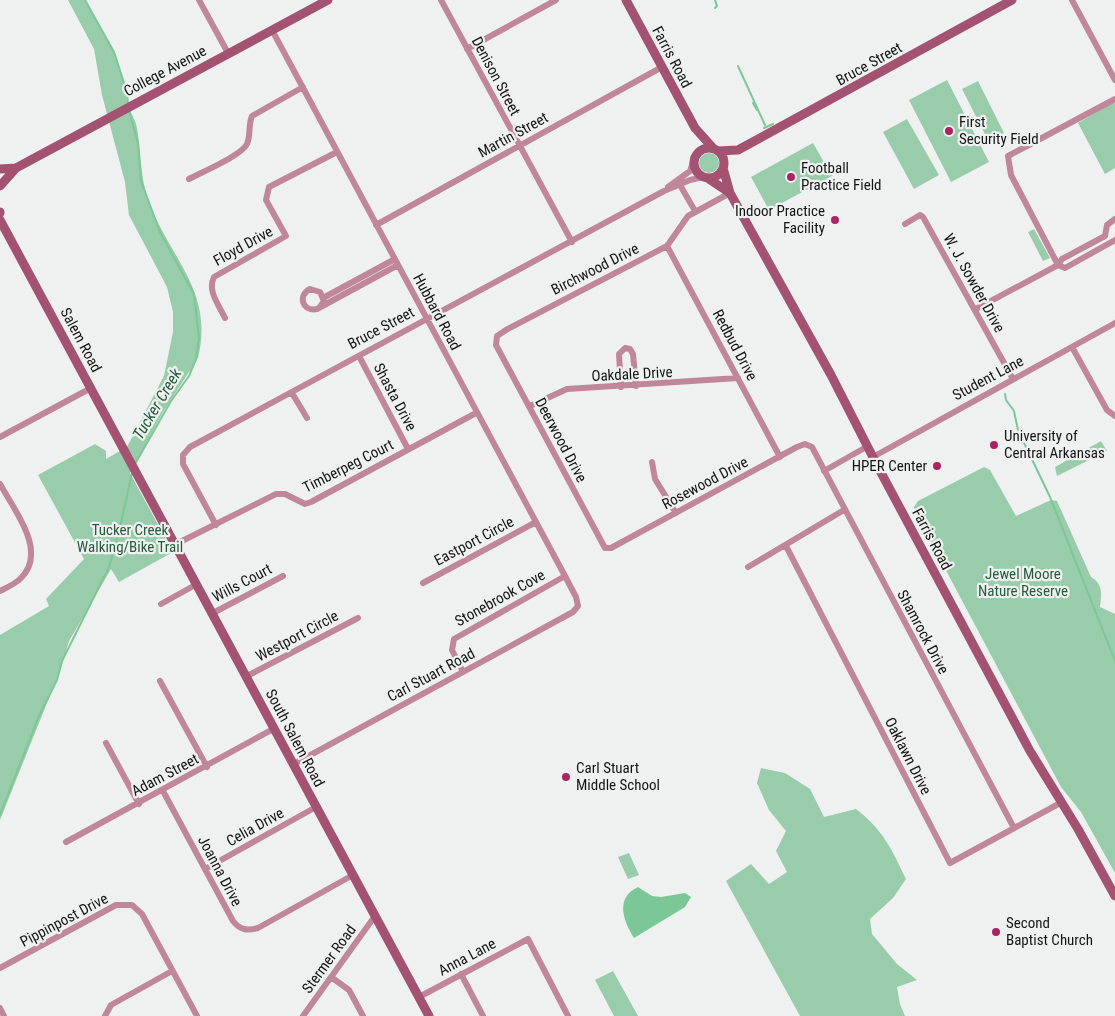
<svg xmlns="http://www.w3.org/2000/svg" width="1115" height="1016" font-family="'Roboto Condensed',sans-serif">
<style>
.green{fill:#98ccaa}
.water{fill:#7bc798}
.lines{fill:none;stroke-linecap:round;stroke-linejoin:round}
.stream{stroke:#7bc798;stroke-width:2}
.street{stroke:#c0879a;stroke-width:6}
.secondary{stroke:#a35371;stroke-width:9}
.poi-dot{fill:#ac2263;stroke:#eef1ef;stroke-width:2}
.labels{text-anchor:middle;dominant-baseline:central;stroke-width:4.5;stroke-linejoin:round;paint-order:stroke}
.street-label{font-size:15px;fill:#131514;stroke:#eef1ef}
.poi-label{font-size:15px;fill:#131514;stroke:#eef1ef;text-anchor:start}
.park-label{font-size:15px;fill:#245b3c;stroke:#eef1ef}
.water-label{font-size:16px;font-style:italic;fill:#225a3a;stroke:#eef1ef}
</style>
<rect width="100%" height="100%" fill="#eef1ef"/>
<path class="green" d="M68 0H85L114 52 127 92C124 107 135 115 137 128 141 150 140 174 147 196 166 255 215 289 198 358L163 412 130 473 173 552 119 582 111 569 69 641 61 668 0 820V635L49 606 46 599 84 559 38 475 95 444 106 451V459L127 447 164 376 173 332V312L167 287 129 215 125 182 102 95 94 49Z
M947 80 989 162 951 182 909 100Z
M978 81 1004 133 988 140 962 89Z
M1115 101V168L1105 174 1078 123Z
M907 119 939 175 914 189 883 132Z
M813 143 832 176 769 210 751 177Z
M699 163a10 10 0 1 1 20 0a10 10 0 1 1-20 0Z
M1034 229 1050 258 1043 261 1028 232Z
M1101 441 1107 451 1057 476 1055 467Z
M984 467 990 470 1016 516 1051 500 1057 501 1091 577C1104 584 1101 596 1100 607L1115 614V873L1081 812 1061 787 915 512 914 507 918 501Z
M761 768 785 773 810 789 824 817 856 809C884 831 891 848 906 879L893 898 870 919 872 934 897 964 917 980 897 987 900 1004 905 1016H800L726 881 751 864 769 884 787 872 776 851 786 831 769 810 757 783Z
M629 853 639 875 628 879 618 857Z
M613 971 638 1016H614L595 980Z"/>
<path class="water" d="M638 887 652 896 661 897 685 893 691 897 685 907 634 938C623 920 615 898 638 887Z"/>
<g class="lines">
<path class="stream" d="M85 0 114 52 127 92 128 105
M715 8 717 6 715 0
M738 66 765 125
M753 103 757 110
M129 110 138 143 141 181 160 232 194 294 199 339 196 359 189 376 171 401 135 464
M764 128 773 124
M1005 394 1006 400 1014 411 1018 430 1050 497 1115 661
M0 815 39 716 57 680 62 661 109 567 118 536 132 473"/>
<path class="street" d="M199 0 228 53
M441 0 572 242
M1072 0 1115 80
M272 30 565 576 576 597 578 606 573 612 294 764
M467 49 556 0
M189 179C202 172 241 156 247 144 251 135 248 125 252 116L303 87
M680 185 695 211
M668 187 690 171 693 162
M730 193 688 216 667 246 506 330 497 336 496 345 605 548H611L797 447 805 444 812 447 1014 828
M905 224 920 215 923 217 1013 379
M376 225 662 67
M667 246 780 457
M1058 265 1011 175 1008 156 1115 99
M1058 265 1065 268 1115 240
M323 298 395 259
M320 307 324 301 320 292 310 289C297 296 303 312 317 309L398 265
M976 309 1058 265 1062 259 1105 236 1107 225 1115 219
M225 318C219 305 207 291 214 277L286 236 266 200 269 187 337 152
M1072 347 1107 410 1115 416
M359 356 408 449
M621 387 619 354 625 348 630 349 633 354 636 386
M292 393 307 418
M530 406 567 389 738 378
M0 437 91 388
M873 457 1115 323
M652 462 655 479 676 513
M824 471 868 446
M0 484C14 510 49 552 20 579 15 584 6 588 0 591
M216 525 183 464V455L190 447 664 191 690 180 703 177
M176 544 276 494H285L305 504 311 502 476 413
M786 546 950 863 1062 802
M748 567 844 510
M423 583 536 522
M161 604 197 584
M213 613 283 576
M463 672 452 650 454 639 565 576
M247 676 358 618
M160 681 207 767
M106 743 139 804
M163 791 233 921C240 930 247 931 258 928L353 875
M66 842 275 728
M205 869 316 807
M0 968 116 905H132L142 914 197 1016
M461 974 483 1016
M331 977 349 990 363 1016
M419 997 528 939 568 1016
M0 1008 4 1016
M105 1016 111 1005 172 971
M303 1016 375 916"/>
<path class="secondary" d="M626 0 695 128 713 148
M694 163a15 15 0 1 1 30 0a15 15 0 1 1-30 0Z
M718 151 738 150 1012 0
M723 168 730 193 831 375 878 467 1030 751 1078 829 1115 896
M0 169 16 168
M709 179 730 193
M0 186 16 168 328 0
M0 212V213
M0 220 429 1016"/>
</g>
<g class="poi-dot">
<circle cx="949" cy="131" r="5"/>
<circle cx="791" cy="177" r="5"/>
<circle cx="835" cy="220" r="5"/>
<circle cx="994" cy="445" r="5"/>
<circle cx="937" cy="466" r="5"/>
<circle cx="566" cy="777" r="5"/>
<circle cx="996" cy="932" r="5"/>
</g>
<g class="labels">
<g class="street-label">
<text transform="translate(672 57) rotate(62)">Farris Road</text>
<text transform="translate(869 64) rotate(-29)">Bruce Street</text>
<text transform="translate(165 71) rotate(-28)">College Avenue</text>
<text transform="translate(496 76) rotate(62)">Denison Street</text>
<text transform="translate(513 135) rotate(-29)">Martin Street</text>
<text transform="translate(243 246) rotate(-29)">Floyd Drive</text>
<text transform="translate(595 269) rotate(-27)">Birchwood Drive</text>
<text transform="translate(974 283) rotate(61)">W. J. Sowder Drive</text>
<text transform="translate(437 312) rotate(62)">Hubbard Road</text>
<text transform="translate(381 328) rotate(-28)">Bruce Street</text>
<text transform="translate(81 340) rotate(62)">Salem Road</text>
<text transform="translate(735 345) rotate(62)">Redbud Drive</text>
<text transform="translate(632 374) rotate(-3)">Oakdale Drive</text>
<text transform="translate(988 378) rotate(-28)">Student Lane</text>
<text transform="translate(395 397) rotate(62)">Shasta Drive</text>
<text transform="translate(561 440) rotate(62)">Deerwood Drive</text>
<text transform="translate(348 466) rotate(-27)">Timberpeg Court</text>
<text transform="translate(705 483) rotate(-28)">Rosewood Drive</text>
<text transform="translate(932 539) rotate(62)">Farris Road</text>
<text transform="translate(474 541) rotate(-28)">Eastport Circle</text>
<text transform="translate(242 583) rotate(-28)">Wills Court</text>
<text transform="translate(500 598) rotate(-29)">Stonebrook Cove</text>
<text transform="translate(923 632) rotate(62)">Shamrock Drive</text>
<text transform="translate(297 636) rotate(-28)">Westport Circle</text>
<text transform="translate(431 675) rotate(-28)">Carl Stuart Road</text>
<text transform="translate(295 738) rotate(62)">South Salem Road</text>
<text transform="translate(908 756) rotate(63)">Oaklawn Drive</text>
<text transform="translate(165 775) rotate(-28)">Adam Street</text>
<text transform="translate(255 827) rotate(-29)">Celia Drive</text>
<text transform="translate(220 871) rotate(62)">Joanna Drive</text>
<text transform="translate(64 920) rotate(-28)">Pippinpost Drive</text>
<text transform="translate(467 957) rotate(-28)">Anna Lane</text>
<text transform="translate(329 959) rotate(-54)">Stermer Road</text>
</g>
<g class="poi-label">
<text x="959" y="122">First<tspan x="959" dy="17">Security Field</tspan></text>
<text x="801" y="168">Football<tspan x="801" dy="17">Practice Field</tspan></text>
<text x="825" y="211" text-anchor="end">Indoor Practice<tspan x="825" dy="17">Facility</tspan></text>
<text x="1004" y="436">University of<tspan x="1004" dy="17">Central Arkansas</tspan></text>
<text x="927" y="466" text-anchor="end">HPER Center</text>
<text x="576" y="768">Carl Stuart<tspan x="576" dy="17">Middle School</tspan></text>
<text x="1006" y="923">Second<tspan x="1006" dy="17">Baptist Church</tspan></text>
</g>
<g class="park-label">
<text x="130" y="530">Tucker Creek<tspan x="130" dy="17">Walking/Bike Trail</tspan></text>
<text x="1023" y="574">Jewel Moore<tspan x="1023" dy="17">Nature Reserve</tspan></text>
</g>
<g class="water-label">
<text transform="translate(157 404) rotate(-59)">Tucker Creek</text>
</g>
</g>
</svg>
